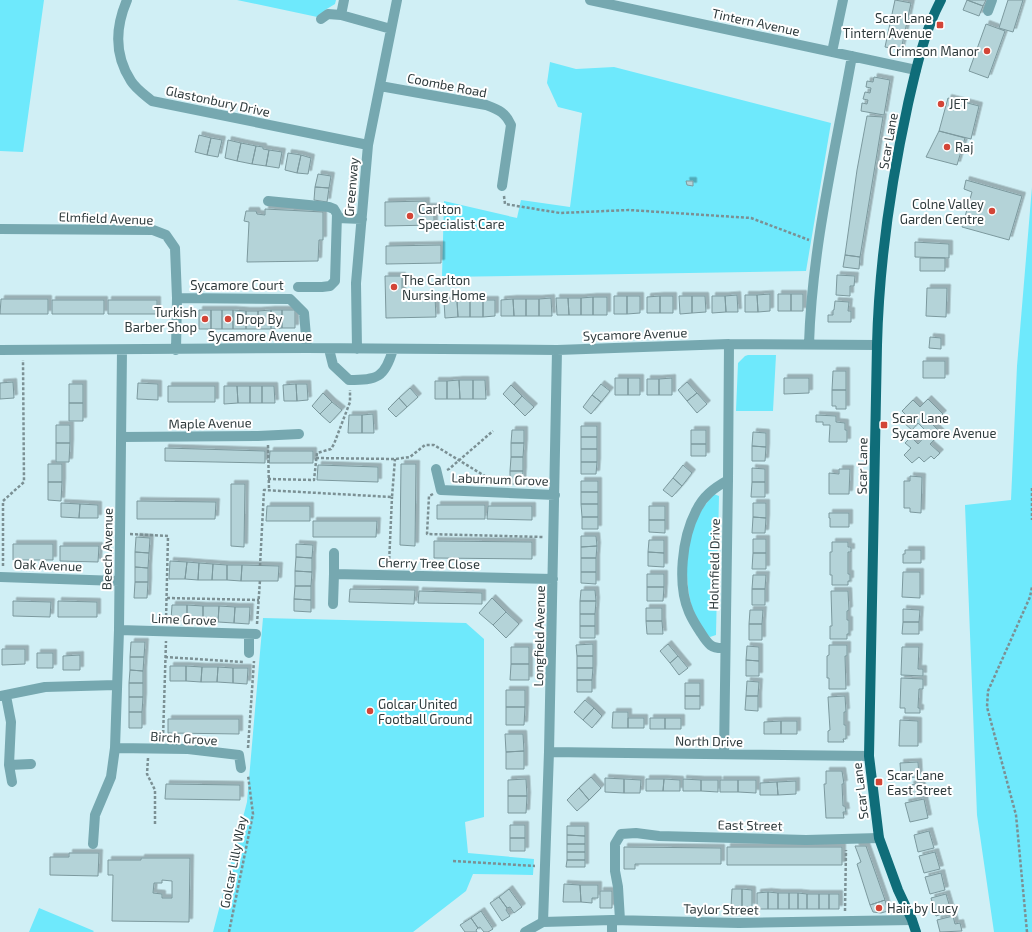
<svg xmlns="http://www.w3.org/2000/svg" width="1032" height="932" font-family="'Exo 2',sans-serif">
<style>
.green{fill:#6ee9fc}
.building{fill:#b4d3d8;stroke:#7c999e;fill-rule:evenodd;filter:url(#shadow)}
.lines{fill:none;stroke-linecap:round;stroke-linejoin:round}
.path{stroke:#7b9094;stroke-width:2.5;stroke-dasharray:3 2;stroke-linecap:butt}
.minor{stroke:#76a8b0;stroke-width:10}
.major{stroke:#0f6d79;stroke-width:10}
.poi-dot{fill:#d34537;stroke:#fff;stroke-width:1.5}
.labels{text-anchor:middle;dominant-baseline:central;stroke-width:4;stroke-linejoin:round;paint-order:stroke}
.poi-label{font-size:13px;fill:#2f3b3d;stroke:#fff;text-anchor:start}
.street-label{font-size:13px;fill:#2f3b3d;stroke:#fff}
</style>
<defs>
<filter id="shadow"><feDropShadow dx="3.5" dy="-3.5" stdDeviation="0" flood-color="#0004"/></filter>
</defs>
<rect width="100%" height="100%" fill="#d0eff5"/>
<path class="green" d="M0 0H44L23 152 0 151Z
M237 0H336L335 4 325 10 322 18Z
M550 62 576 69 614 67 831 123 806 271 442 277 444 201 517 218 521 200 570 207 582 113 558 107 547 83Z
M1032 187V932H994L977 815 965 505 1011 500 1017 366Z
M748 355H776L773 411H736L738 363 745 356Z
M714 494 719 496 716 635 710 637C685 618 684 564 690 536 694 519 704 506 714 494Z
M263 618 466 623 484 639V817L465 822 468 853 534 859 533 875 473 874 466 891 413 932H213L247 802Z
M39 908 94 931 93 932H29Z"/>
<path class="building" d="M895 0 911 3 901 50 885 47Z
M967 0 983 6 979 16 963 10Z
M967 0H986L983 6Z
M1008 0H1023L1013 32 999 28Z
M986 24 1005 31 988 78 969 71Z
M874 77 890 80 884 115 861 111 862 103 867 104 868 100 863 99 865 92 870 93 871 88 866 87 867 81 873 82Z
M948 98 979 106 971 139 939 131Z
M867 116 883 117 860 257 845 255 857 170Z
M939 131 965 138 957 165 926 157Z
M199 135 211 138 207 155 195 152Z
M211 138 222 140 218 157 207 155Z
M228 140 241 143 237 161 225 158Z
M241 143 256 146 252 164 237 161Z
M256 146 263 147V149L269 150 266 166 252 164Z
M269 150 282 152 279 168 266 166Z
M288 153 301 155 297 173 285 170Z
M301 155 311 158 308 174 297 173Z
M318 174 331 176 329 188 315 187Z
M966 180 1022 196 1009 240 962 227 972 192 964 189Z
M686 181H693V186L687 185Z
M315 187 329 188 327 202 314 200Z
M426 201V207H434V225L385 226V202Z
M265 209 323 212V240H319L318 261 247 262 249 222 244 221 246 211H256L257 214 265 215Z
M915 242 949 244V258L915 257Z
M441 245V263L386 264V246Z
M845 255 860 257 859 269 843 267Z
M920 258H945V271H920Z
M837 275 855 276 854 286H850V296L836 295Z
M385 276H402V298L435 297 436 317 386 318Z
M927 288H947L946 317 926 316Z
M770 294V311L758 312 757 295Z
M778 294H791V311H778Z
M791 294H803V311H791Z
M737 295 738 312H726L725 296Z
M745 295H757L758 312H745Z
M614 296H627V314H614Z
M627 296H640V313L627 314Z
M660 296V313H647V297Z
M660 296H673V313H660Z
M679 296H692V313L680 314Z
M692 296H705L706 312 692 313Z
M712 296H725L726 312 712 313Z
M593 297V315H581V298Z
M593 297H607V315H593Z
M551 298 552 316H539V299Z
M556 298H568L569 315H557Z
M568 298H581V315H569Z
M1 299H48V314H0Z
M513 299 514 316H501V300Z
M513 299H526V316H514Z
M526 299H539V316H526Z
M52 300H104V314H52Z
M108 300H157V314H108Z
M470 300V317H458L457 301Z
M470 300H483V317H470Z
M483 300H495V316L483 317Z
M444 301H457L458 317 445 318Z
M835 301 849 302 848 311H851V322H828V315H833V310H834Z
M199 310H211V329H199Z
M211 310H222V329H211Z
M222 310H233V329H222Z
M233 310 246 311V329H233Z
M271 310V329H258V311Z
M271 310H282V328L271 329Z
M282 310H295V328H282Z
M246 311H258V329H246Z
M930 337 941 338V349L929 348Z
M923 361H945V378H923Z
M833 371H846V390H832Z
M615 378H628V395H615Z
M628 378H640V395H628Z
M672 378V395H659V379Z
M784 378H809V393L784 394Z
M647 379H659V395H647Z
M459 380H473V399H460Z
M459 380 460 399H447V381Z
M473 380H485L486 399H473Z
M435 381H447V399H435Z
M13 382 14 398 0 399V383Z
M687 382 697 393 687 401 678 390Z
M138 383 158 384V400L137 399Z
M69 384H83V403H69Z
M296 384 297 401H284L283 385Z
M296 384H307L308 400 297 401Z
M601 384 610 391 601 402 592 395Z
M511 385 522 396 514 405 503 394Z
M168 386H215V402H168Z
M224 386H237L238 403 224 404Z
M237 386H250V403H238Z
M250 386H262V403H250Z
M262 386H274L275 403H262Z
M410 388 418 397 407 407 399 398Z
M832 390H846V409H836V406H832Z
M323 393 332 402 320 414 312 406Z
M697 393 707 404 697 413 687 401Z
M592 395 601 402 591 414 583 407Z
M522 396 534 407 525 416 514 405Z
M399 398 407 407 396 417 388 409Z
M928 399 943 414 932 424 941 433 930 444 940 453 934 459 931 456 924 462 919 457 912 463 904 455 911 448 905 443 911 437 918 444 928 433 918 423 912 430 904 423 909 418 902 411 913 400 920 407Z
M332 402 342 410 330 423 320 414Z
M69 403H83V421H69Z
M373 414 374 433H362V415Z
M349 415H362V433H348Z
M816 415 836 416V422L845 423V430H847V442H829L830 425H823V422H816Z
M56 425H70V443H56Z
M581 426H597V437H581Z
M512 430H524V443H511Z
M691 430H706V444H691Z
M753 432 766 433V447L752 446Z
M581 437H597V449H581Z
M56 443H70L69 462H56Z
M511 443H524L523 457H511Z
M691 444H706V456H691Z
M752 446 766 447 765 461H752Z
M165 448 265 451V463L165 461Z
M581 449H597V462H581Z
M270 451H313V463H269Z
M511 457H523V471H510Z
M581 462H597L596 474H581Z
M48 464H62V482H48Z
M401 464H416L415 546 400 545Z
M318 465 378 467V482L317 480Z
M683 465 692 473 682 486 673 478Z
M752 468 765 469V482H752Z
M839 469H850L849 494H829V473L839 474Z
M510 471H523L522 484H510Z
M910 476 922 477 921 513 910 512V508H904V481H910Z
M673 478 682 486 672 497 663 490Z
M581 481H598V492H581Z
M48 482H62L61 501 48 500Z
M752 482H765V497H751Z
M231 484H245L244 547 231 546Z
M581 492H598V504H581Z
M137 501 216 502 215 519H137Z
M61 503 80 504 79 518 61 517Z
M753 503H766V518L753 517Z
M80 504 98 505V518H79Z
M581 504H598V517H582Z
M437 505H485V519H437Z
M267 506H310V521H266Z
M488 506H532V520L487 519Z
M649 506H665V520H649Z
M829 513H849V527H830V518H829Z
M582 517H598V529H582Z
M753 517 766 518 765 533H752Z
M649 520H665V533L649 532Z
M313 521H377L376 537H313Z
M581 536H596L597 546 581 547Z
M136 537 150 538 149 553 135 552Z
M753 539H766V553H753Z
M649 540H664V553L648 552Z
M434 541 532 542V559L434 558Z
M832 542H848V547H851V552H848V574H850V581H848V585H832V575H830V552H832Z
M13 544H53V560H13Z
M296 544 313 545 312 558 296 557Z
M60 546H99L98 562 60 561Z
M597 546 596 558H581V547Z
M905 550H921V563H903V554H905Z
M135 552 149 553 148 568 135 567Z
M648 552 664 553V567L648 566Z
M753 553H766V569H752Z
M296 557 312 558V572L295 571Z
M581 558H596V572H581Z
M170 561 187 562 185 579H169Z
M187 562 199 563 198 580 185 579Z
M199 563 213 564 212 580H198Z
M213 564 227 565V580H212Z
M227 565H242L241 581 227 580Z
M242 565 279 566 278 581H241Z
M135 567 148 568V582H135Z
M295 571 312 572 311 586H295Z
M581 572H596V584L581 583Z
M903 572H920V598L902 597Z
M647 574H664V587H647Z
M753 575H766L765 589H752Z
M135 582H148L147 598H134Z
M295 586H311V600L294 599Z
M647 587H664L663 601H647Z
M350 589 415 590 414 604 349 602Z
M752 589H765V605H752Z
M581 590H595L596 601H580Z
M419 591 482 593V604L418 603Z
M831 591H848L849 610 847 611V620H849V634H847V639H830V626H832Z
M492 598 506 612 493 625 479 613Z
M294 599 311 600V612L294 611Z
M13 601 51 602 50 617 13 616Z
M58 601 97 602V617H58Z
M580 601H596L595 614H580Z
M172 605H187V621L171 620Z
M187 605 203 606V621H187Z
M203 606H219L218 622 203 621Z
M219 606 235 607 234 623 218 622Z
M235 607H250L249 624 234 623Z
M646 608H662V621H646Z
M903 609 920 610 919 622H903Z
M750 610H763L762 624H749Z
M506 612 519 624 506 638 493 625Z
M580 614H595V626H580Z
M646 621H662L663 634H647Z
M903 622H919V634H902Z
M749 624H762V640H749Z
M580 626H595V638H580Z
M131 642H145L144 657H130Z
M593 644V656H577L576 645Z
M668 644 678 656 670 663 660 651Z
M829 645H847V656H845L846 689H829V678H827V656L829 655Z
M747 646 759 647V661L746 660Z
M511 647H529V664H511Z
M902 647H919L918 669H923V676L901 675Z
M2 649H25V664L2 665Z
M37 653H53V668H37Z
M80 655V670H63V656Z
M577 656H593V668H577Z
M678 656 688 668 679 675 670 663Z
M130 657H144L143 671 130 670Z
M746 660 759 661V676H746Z
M511 664H529V680H510Z
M170 666H186V681H170Z
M186 666 202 667 201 682 186 681Z
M202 667H218L217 682H201Z
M218 667 233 668V683L217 682Z
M233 668H248L247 684 233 683Z
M577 668H593L592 680H577Z
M130 670 143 671V683H129Z
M901 678 923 679V689H919L918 708H920V713H905V708H900Z
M577 680H592V692H577Z
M747 681 759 682 758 696H746Z
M129 683H143V697H129Z
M685 683H700V696H685Z
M506 690H525V707H506Z
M685 696H700V709H685Z
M746 696H758V711L745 710Z
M845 696 846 712H844V725H846V739H843L844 742H828V731L830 730 828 697Z
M129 697H143L142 712H129Z
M585 700 594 708 583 720 574 712Z
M506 707H525L524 725H506Z
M594 708 602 716 592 728 583 720Z
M129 712H142V728H129Z
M613 712H628V728H612Z
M628 718H644V728H628Z
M650 718H665V729H650Z
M665 718H681V729H665Z
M168 719H239V734L168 733Z
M900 720 918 721V746H899Z
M781 721H797V734H781Z
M781 721V734H764V722Z
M505 734H523L524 751 506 752Z
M524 751V769H506V752Z
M918 762 919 777 901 778 900 763Z
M826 771H842L844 784H842L843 806H845L846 812H843L844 818H826L824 784H826Z
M591 777 601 788 589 800 579 788Z
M605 778 624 779V793L605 792Z
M526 779 527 796H508V780Z
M624 779 641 780 640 793H624Z
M646 779H664L663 791H646Z
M664 779 680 780V791H663Z
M683 779 701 780V791H683Z
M701 780H718V792L701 791Z
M720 780H738V792H720Z
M738 780H756V793L738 792Z
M796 781V794L778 795 777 782Z
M777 782 778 795H760V783Z
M921 783 923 793 912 795 910 785Z
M166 784 240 785V800L165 799Z
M579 788 589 800 577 811 567 800Z
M508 796H527L526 813H508Z
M924 799 928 818 910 822 905 803Z
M510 825H525V838H510Z
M567 826H585V836L567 835Z
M929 831 934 848 918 852 914 835Z
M567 835 585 836V844H567Z
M510 838H525V851H510Z
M567 844H585V852H567Z
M855 846H866L885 900 870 905 857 864 861 862Z
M624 847 721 848V864H635V869H624Z
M727 847H842V865H727Z
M567 852H585V860H567Z
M935 852 940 869 924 873 919 856Z
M69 853H99L98 876 50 875V857H69Z
M141 858H190L189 922 112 921 113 875H108V860H141ZM162 880 172 881V898H162V894L153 893 154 883H162Z
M567 860H585V867H566Z
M941 873 945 890 930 894 925 877Z
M564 884 580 885 581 902H563Z
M580 885H598V898H592V903L581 902Z
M509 889 522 907 514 913 510 907 507 908 499 897Z
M732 889H742V907H731Z
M742 889 752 890V907H742Z
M600 891H612V908H600Z
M768 892 778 893V909H768Z
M768 892V909H757V893Z
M778 893H789V909H778Z
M789 893H798V909H789Z
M798 893 807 894V909H798Z
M807 894H819V909H807Z
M819 894H829V909H819Z
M829 894H839V909H829Z
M946 894 951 911 936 916 931 898Z
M499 897 507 908 506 910 510 916 502 921 490 903Z
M885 900 888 911 881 913 873 912 870 905Z
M481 911 493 929 488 932H484L480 927 478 928 471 918Z
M953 916 955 924 960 923 962 931 940 932 937 920Z
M471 918 478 928 476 930 477 932H465L460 925Z"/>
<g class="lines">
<path class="path" d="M504 196 505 204 560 213 629 210 751 218 809 240
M268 445 269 490
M316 458 395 459 410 457 425 445H434L493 481
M447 470 449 469 493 431
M268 479 314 480 317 453 331 449 334 444 350 402V390
M1032 488V520
M433 494 429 496 427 534 543 537
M130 534 168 536 166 620
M389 564 392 497
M3 566V501L24 482 23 360
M260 566 264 490 392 497 395 459
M167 598 259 600
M257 624 260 580
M165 657 243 662
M163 738 166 641
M248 748 254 661
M148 758 147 774 155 790V825
M453 861 535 866
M845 911 846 850
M229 932 253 814 248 775
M1027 932 1016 815 987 707 988 691 1030 597 1032 587"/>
<path class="minor" d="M127 0C115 28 114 55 131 81 136 89 145 95 152 101L368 145
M344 0 341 15 391 29
M590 0 916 70
M988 11 992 0
M321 19 328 14 341 15
M832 52 843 0
M380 86 486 105C499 110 505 112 511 125L502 186
M268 201 329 207 334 209 337 214 335 281 330 286 322 287H298
M337 218 362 219
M0 229 153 230 166 235 175 248 177 298 176 350
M177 298 290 299 304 313 307 348
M809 344C812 247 835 152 852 56
M329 349 333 365 349 380C377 380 385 378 393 349
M357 349 356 283 368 145 397 0
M0 350 307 348 557 350 729 344 877 345
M121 437 258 436 299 434
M436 469 441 490 555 495
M334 553V574
M0 577 119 581
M333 604 334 574 553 579
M119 630 256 634
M725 648C711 649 708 644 701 633 697 627 692 619 689 612 677 584 682 538 696 511 703 496 714 488 728 480
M249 653V634
M0 696 45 687 116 685
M6 696 11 722 9 765 12 782
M115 748 188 749 239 755 241 768
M549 752 869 756
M724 754 728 480 729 344
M9 765 31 764
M93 844 95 815 111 777 115 748 119 630 122 350
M612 920V932
M620 920 618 887 615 871V844L621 834 636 833 659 836 806 840 879 838
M543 922 549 752 557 350
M525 932 543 922 612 920 739 923 912 920"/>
<path class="major" d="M916 932 912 920 898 890 879 838 869 756 877 345C879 264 891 182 908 104 916 69 924 32 941 0"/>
</g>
<g class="poi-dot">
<rect x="936" y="21" width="8" height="8" rx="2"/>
<circle cx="987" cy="51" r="4"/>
<circle cx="941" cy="104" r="4"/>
<circle cx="947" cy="147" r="4"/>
<circle cx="992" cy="211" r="4"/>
<circle cx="410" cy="216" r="4"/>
<circle cx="394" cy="287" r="4"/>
<circle cx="205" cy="319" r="4"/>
<circle cx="228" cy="319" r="4"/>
<rect x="880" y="421" width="8" height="8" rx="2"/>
<circle cx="370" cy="711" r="4"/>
<rect x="875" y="778" width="8" height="8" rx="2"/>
<circle cx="879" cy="908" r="4"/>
</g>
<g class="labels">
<g class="poi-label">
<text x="932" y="18" text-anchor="end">Scar Lane<tspan x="932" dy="15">Tintern Avenue</tspan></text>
<text x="979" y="51" text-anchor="end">Crimson Manor</text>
<text x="949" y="104">JET</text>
<text x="955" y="147">Raj</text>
<text x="984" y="204" text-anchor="end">Colne Valley<tspan x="984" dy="15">Garden Centre</tspan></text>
<text x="418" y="209">Carlton<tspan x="418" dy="15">Specialist Care</tspan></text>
<text x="402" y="280">The Carlton<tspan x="402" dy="15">Nursing Home</tspan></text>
<text x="197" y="312" text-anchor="end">Turkish<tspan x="197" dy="15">Barber Shop</tspan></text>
<text x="236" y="319">Drop By</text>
<text x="892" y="418">Scar Lane<tspan x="892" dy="15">Sycamore Avenue</tspan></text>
<text x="378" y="704">Golcar United<tspan x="378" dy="15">Football Ground</tspan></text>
<text x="887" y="775">Scar Lane<tspan x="887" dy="15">East Street</tspan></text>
<text x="887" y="908">Hair by Lucy</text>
</g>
<g class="street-label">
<text transform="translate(756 22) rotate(12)">Tintern Avenue</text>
<text transform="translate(447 85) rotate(11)">Coombe Road</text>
<text transform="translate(218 101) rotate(12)">Glastonbury Drive</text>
<text transform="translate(888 141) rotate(-80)">Scar Lane</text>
<text transform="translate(351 187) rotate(-85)">Greenway</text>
<text transform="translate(106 218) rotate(2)">Elmfield Avenue</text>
<text x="237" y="285">Sycamore Court</text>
<text transform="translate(635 334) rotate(-2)">Sycamore Avenue</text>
<text x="260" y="336">Sycamore Avenue</text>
<text transform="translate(210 423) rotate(-1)">Maple Avenue</text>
<text transform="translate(862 466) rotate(-89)">Scar Lane</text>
<text transform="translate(500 479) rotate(2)">Laburnum Grove</text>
<text transform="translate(107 549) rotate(-89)">Beech Avenue</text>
<text transform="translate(429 563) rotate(1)">Cherry Tree Close</text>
<text transform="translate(714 564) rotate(-89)">Holmfield Drive</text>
<text transform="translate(48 565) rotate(2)">Oak Avenue</text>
<text transform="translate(184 619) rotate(2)">Lime Grove</text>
<text transform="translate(539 636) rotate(-89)">Longfield Avenue</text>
<text transform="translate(184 738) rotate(4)">Birch Grove</text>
<text transform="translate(709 741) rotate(1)">North Drive</text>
<text transform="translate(860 791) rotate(-97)">Scar Lane</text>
<text transform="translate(750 825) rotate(1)">East Street</text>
<text transform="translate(233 862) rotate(-79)">Golcar Lilly Way</text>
<text transform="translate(721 909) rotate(1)">Taylor Street</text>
</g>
</g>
</svg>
